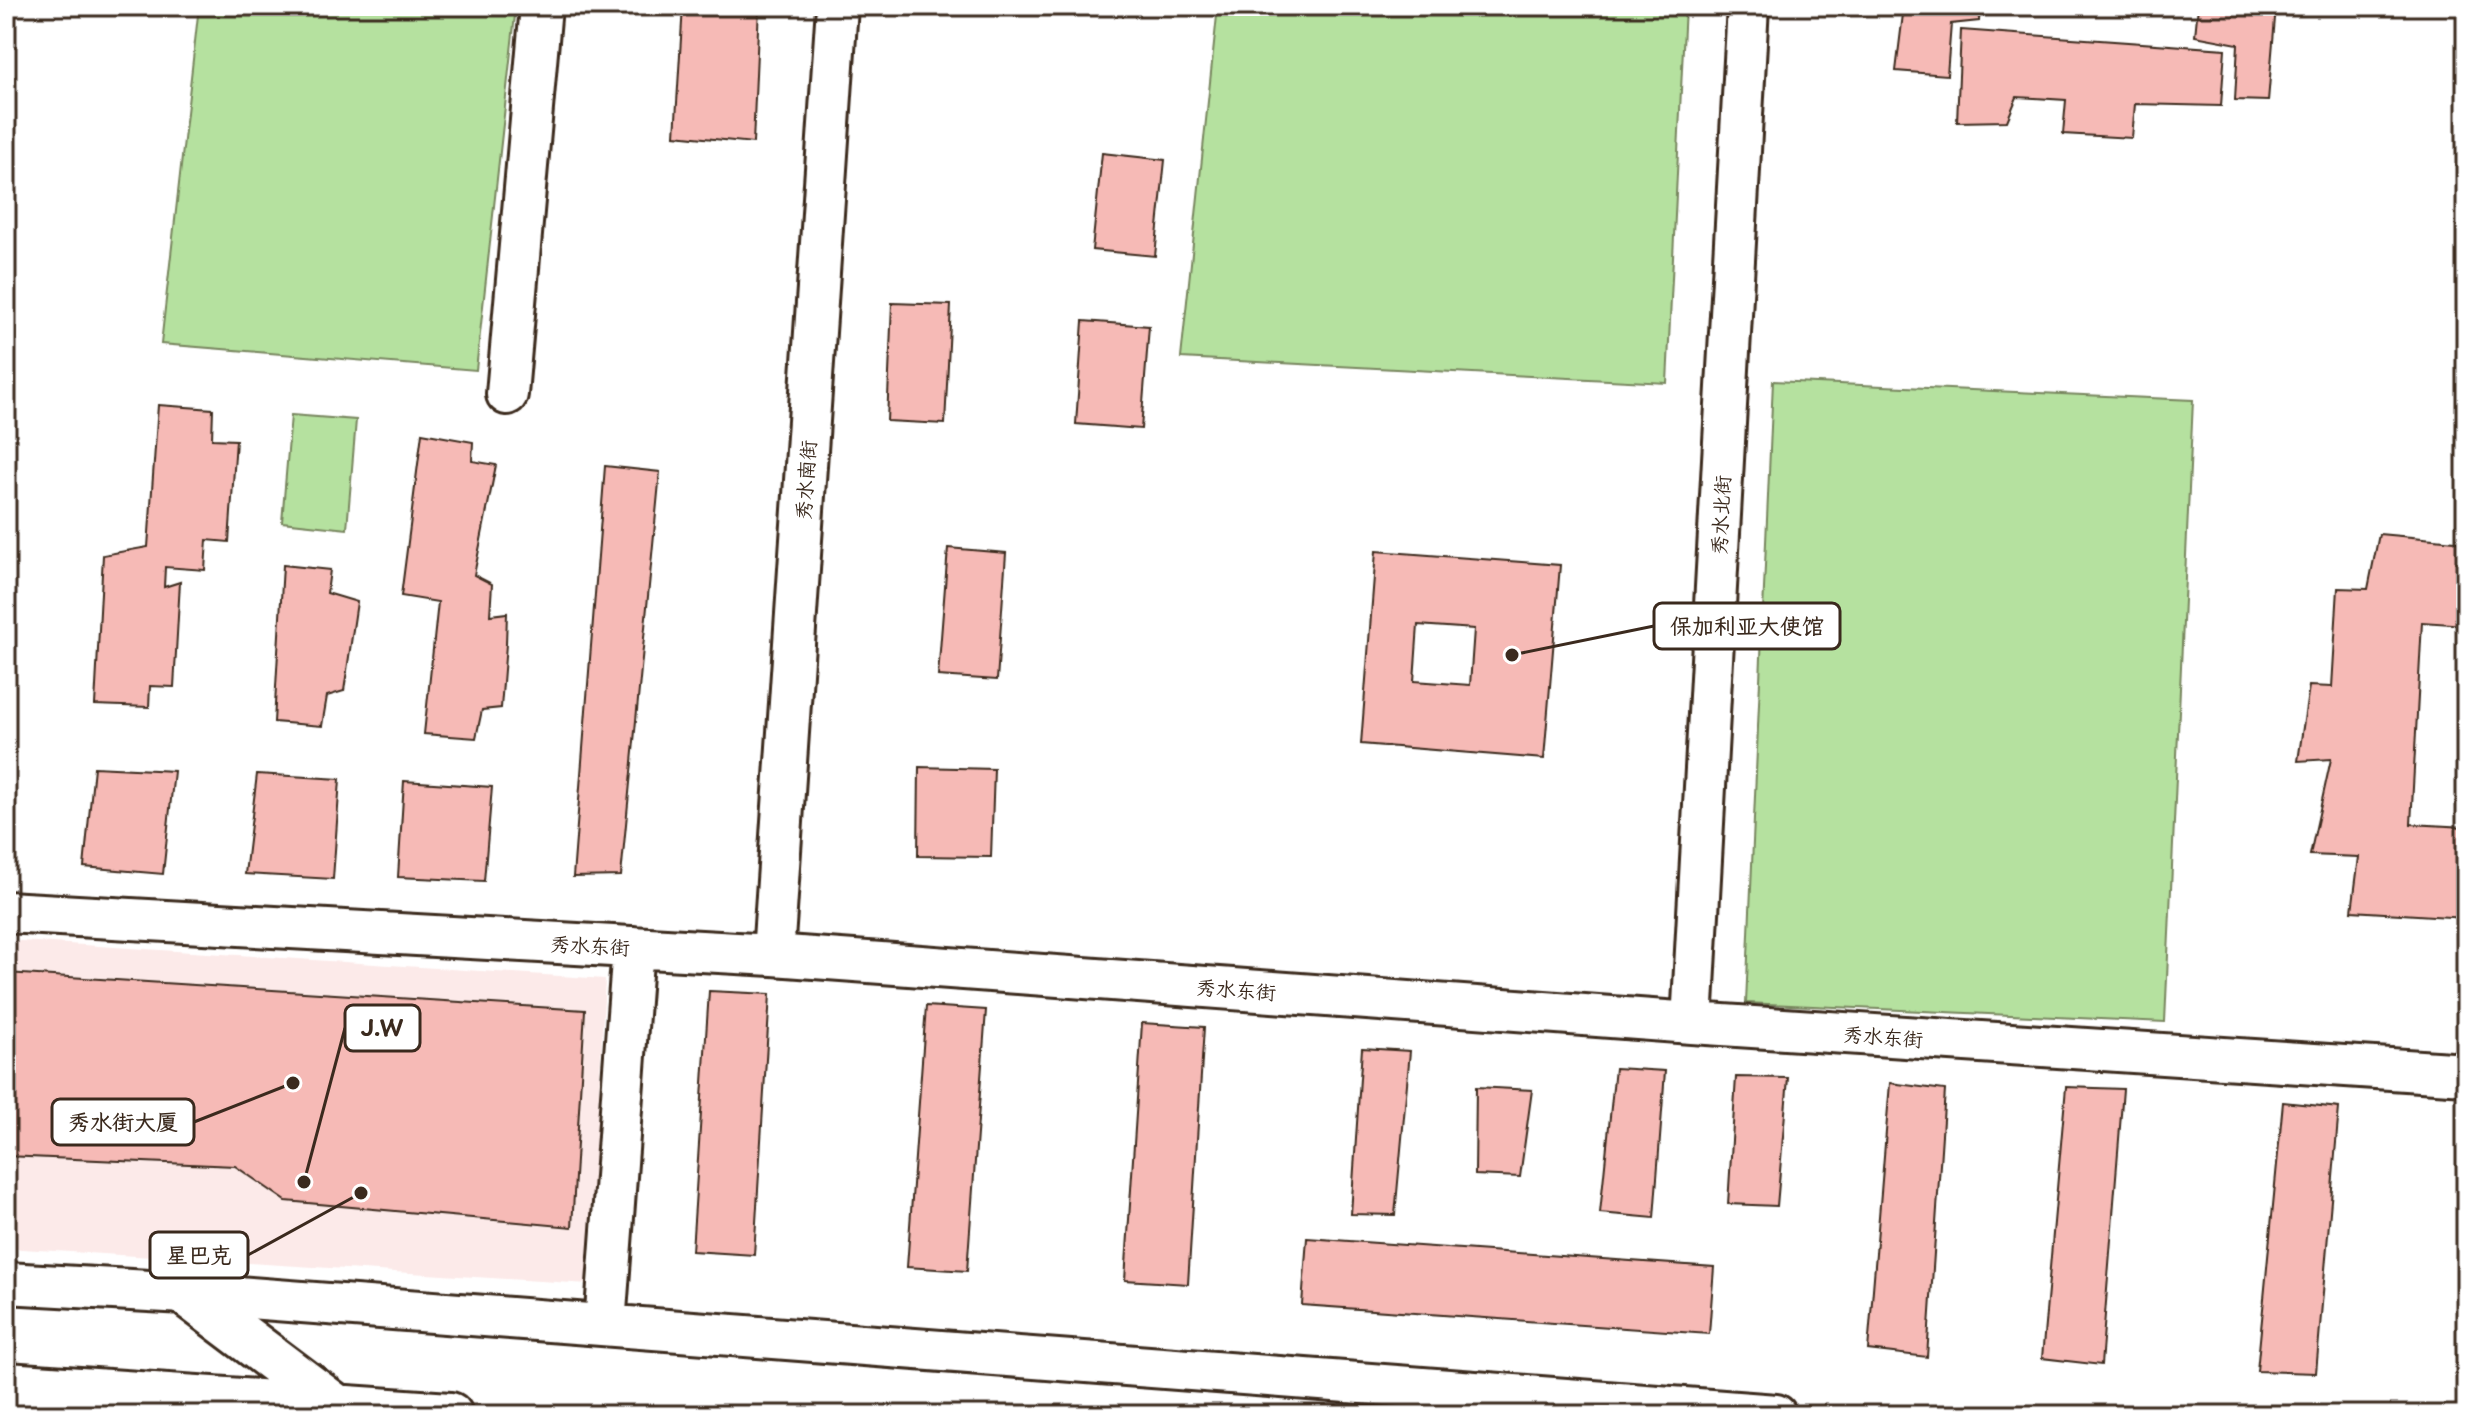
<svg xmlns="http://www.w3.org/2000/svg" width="2472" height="1421" font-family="'Playpen Sans','LXGW WenKai TC',sans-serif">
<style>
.built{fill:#fceae9}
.green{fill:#b5e19f;stroke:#78865e;stroke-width:2}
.building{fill:#f6bab6;stroke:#3b2a1e;stroke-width:2;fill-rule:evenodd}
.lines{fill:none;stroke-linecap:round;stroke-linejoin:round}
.minor-casing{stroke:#3b2a1e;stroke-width:46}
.major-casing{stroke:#3b2a1e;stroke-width:50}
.minor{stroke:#fff;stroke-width:40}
.major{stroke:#fff;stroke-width:44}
.labels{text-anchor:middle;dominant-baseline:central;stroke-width:6;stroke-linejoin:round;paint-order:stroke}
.street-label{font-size:20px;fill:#3b2a1e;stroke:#fff}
.leader{fill:none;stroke:#3b2a1e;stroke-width:3}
.callout-dot{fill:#3b2a1e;stroke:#fff;stroke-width:3}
.callout{fill:#fff;stroke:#3b2a1e;stroke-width:3}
.callout-label{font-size:22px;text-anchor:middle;font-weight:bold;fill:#3b2a1e}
</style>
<rect width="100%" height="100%" fill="#fff"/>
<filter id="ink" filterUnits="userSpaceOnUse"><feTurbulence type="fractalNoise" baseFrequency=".0125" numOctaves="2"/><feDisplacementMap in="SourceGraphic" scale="16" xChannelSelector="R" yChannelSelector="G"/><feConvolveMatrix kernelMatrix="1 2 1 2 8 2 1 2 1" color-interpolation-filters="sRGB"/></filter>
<g filter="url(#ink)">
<path class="built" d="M6 940 605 979 589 1284 6 1248Z
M6 1407 163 1415H6Z"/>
<path class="green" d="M199 6H516L476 370 161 344Z
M1218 6H1685L1667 383 1181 358Z
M1773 381 2193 400 2165 1022 1746 1003Z
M291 415 356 420 347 529 282 522Z"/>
<path class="building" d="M683 6H759L753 143 675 135Z
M1904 6H1980L1979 21 1951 24 1947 75 1896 71Z
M2198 6H2276L2268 101 2235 100 2238 44 2195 36Z
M6 25H13L6 135Z
M1961 30 2225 49 2221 106 2135 104 2132 138 2063 134 2066 100 2017 97 2007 121 1957 122Z
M1102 153 1165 160 1155 256 1092 250Z
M892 303 951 305 945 424 887 421Z
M1083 321 1149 326 1141 429 1076 424Z
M158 405 213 409 212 439 236 440 229 542 207 540 205 570 165 567 164 587 180 582 174 687 150 686 149 707 95 705 103 555 148 547Z
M422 433 473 442 472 461 496 465 474 575 492 584 490 615 507 613 506 644 501 708 482 710 476 738 424 734 438 602 401 596Z
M605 466 660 472 621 876 573 877Z
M2379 534 2466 542V625L2422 622 2411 824 2466 827V918L2352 911 2359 857 2310 855 2331 759 2298 761 2309 686 2332 687 2338 588 2368 589Z
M948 548 1006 553 997 680 938 676Z
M1376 551 1560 565 1544 759 1361 744ZM1418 625 1474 629 1470 685 1414 681Z
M283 565 330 570 327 593 357 602 344 691 327 696 322 726 274 722Z
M94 767 174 771 163 874 84 867Z
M919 767 994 769 991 857 918 856Z
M257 774 340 779 333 879 245 874Z
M404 781 492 787 484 881 398 877Z
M6 973 585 1010 572 1227 286 1201 235 1166 6 1156Z
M709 991 770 994 754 1255 692 1251Z
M926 1006 986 1010 967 1271 907 1267Z
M1142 1023 1204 1027 1188 1284 1125 1280Z
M1362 1048 1410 1051 1395 1215 1351 1214Z
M1615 1068 1665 1071 1654 1218 1600 1213Z
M1736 1077 1788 1078 1777 1206 1728 1204Z
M1890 1083 1945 1090 1927 1357 1868 1350Z
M1476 1087 1532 1090 1520 1177 1475 1175Z
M2066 1087 2123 1089 2101 1365 2042 1358Z
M2283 1102 2339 1108 2316 1373 2257 1371Z
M1307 1238 1714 1267 1709 1334 1302 1305Z"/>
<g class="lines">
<g class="minor-casing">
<path id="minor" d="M507 394 541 6
M6 912 773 955 1692 1023 2466 1074
M773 955 837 6
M1692 1023 1748 6
M6 1283 185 1293 1776 1415
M605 1325 633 947"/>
</g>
<g class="major-casing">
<path id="major" d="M185 1293 339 1409
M6 1385 450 1415"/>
</g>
<use href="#minor" class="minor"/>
<use href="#major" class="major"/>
</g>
</g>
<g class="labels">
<g class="street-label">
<text transform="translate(805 480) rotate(-86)">秀水南街</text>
<text transform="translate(1720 515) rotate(-87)">秀水北街</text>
<text transform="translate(590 945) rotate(3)">秀水东街</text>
<text transform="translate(1236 989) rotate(4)">秀水东街</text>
<text transform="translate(1883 1036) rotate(4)">秀水东街</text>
</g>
</g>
<path class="leader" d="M1512 655L1654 626M304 1182L345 1028M293 1083L194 1122M361 1193L248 1255"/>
<g class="callout-dot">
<circle cx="1512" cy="655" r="8"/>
<circle cx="304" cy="1182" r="8"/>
<circle cx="293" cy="1083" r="8"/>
<circle cx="361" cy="1193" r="8"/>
</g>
<g class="callout">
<rect x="1654" y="603" width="186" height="46" rx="8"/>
<rect x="345" y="1005" width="75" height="46" rx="8"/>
<rect x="52" y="1099" width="142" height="46" rx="8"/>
<rect x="150" y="1232" width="98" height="46" rx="8"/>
</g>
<g class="callout-label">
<text x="1747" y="634">保加利亚大使馆</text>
<text x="382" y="1036">J.W</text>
<text x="123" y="1130">秀水街大厦</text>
<text x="199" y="1263">星巴克</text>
</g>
<rect width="2472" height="1421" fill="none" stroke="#fff" stroke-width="32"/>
<rect x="16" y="16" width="2440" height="1389" fill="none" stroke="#3b2a1e" stroke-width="3" filter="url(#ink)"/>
</svg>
